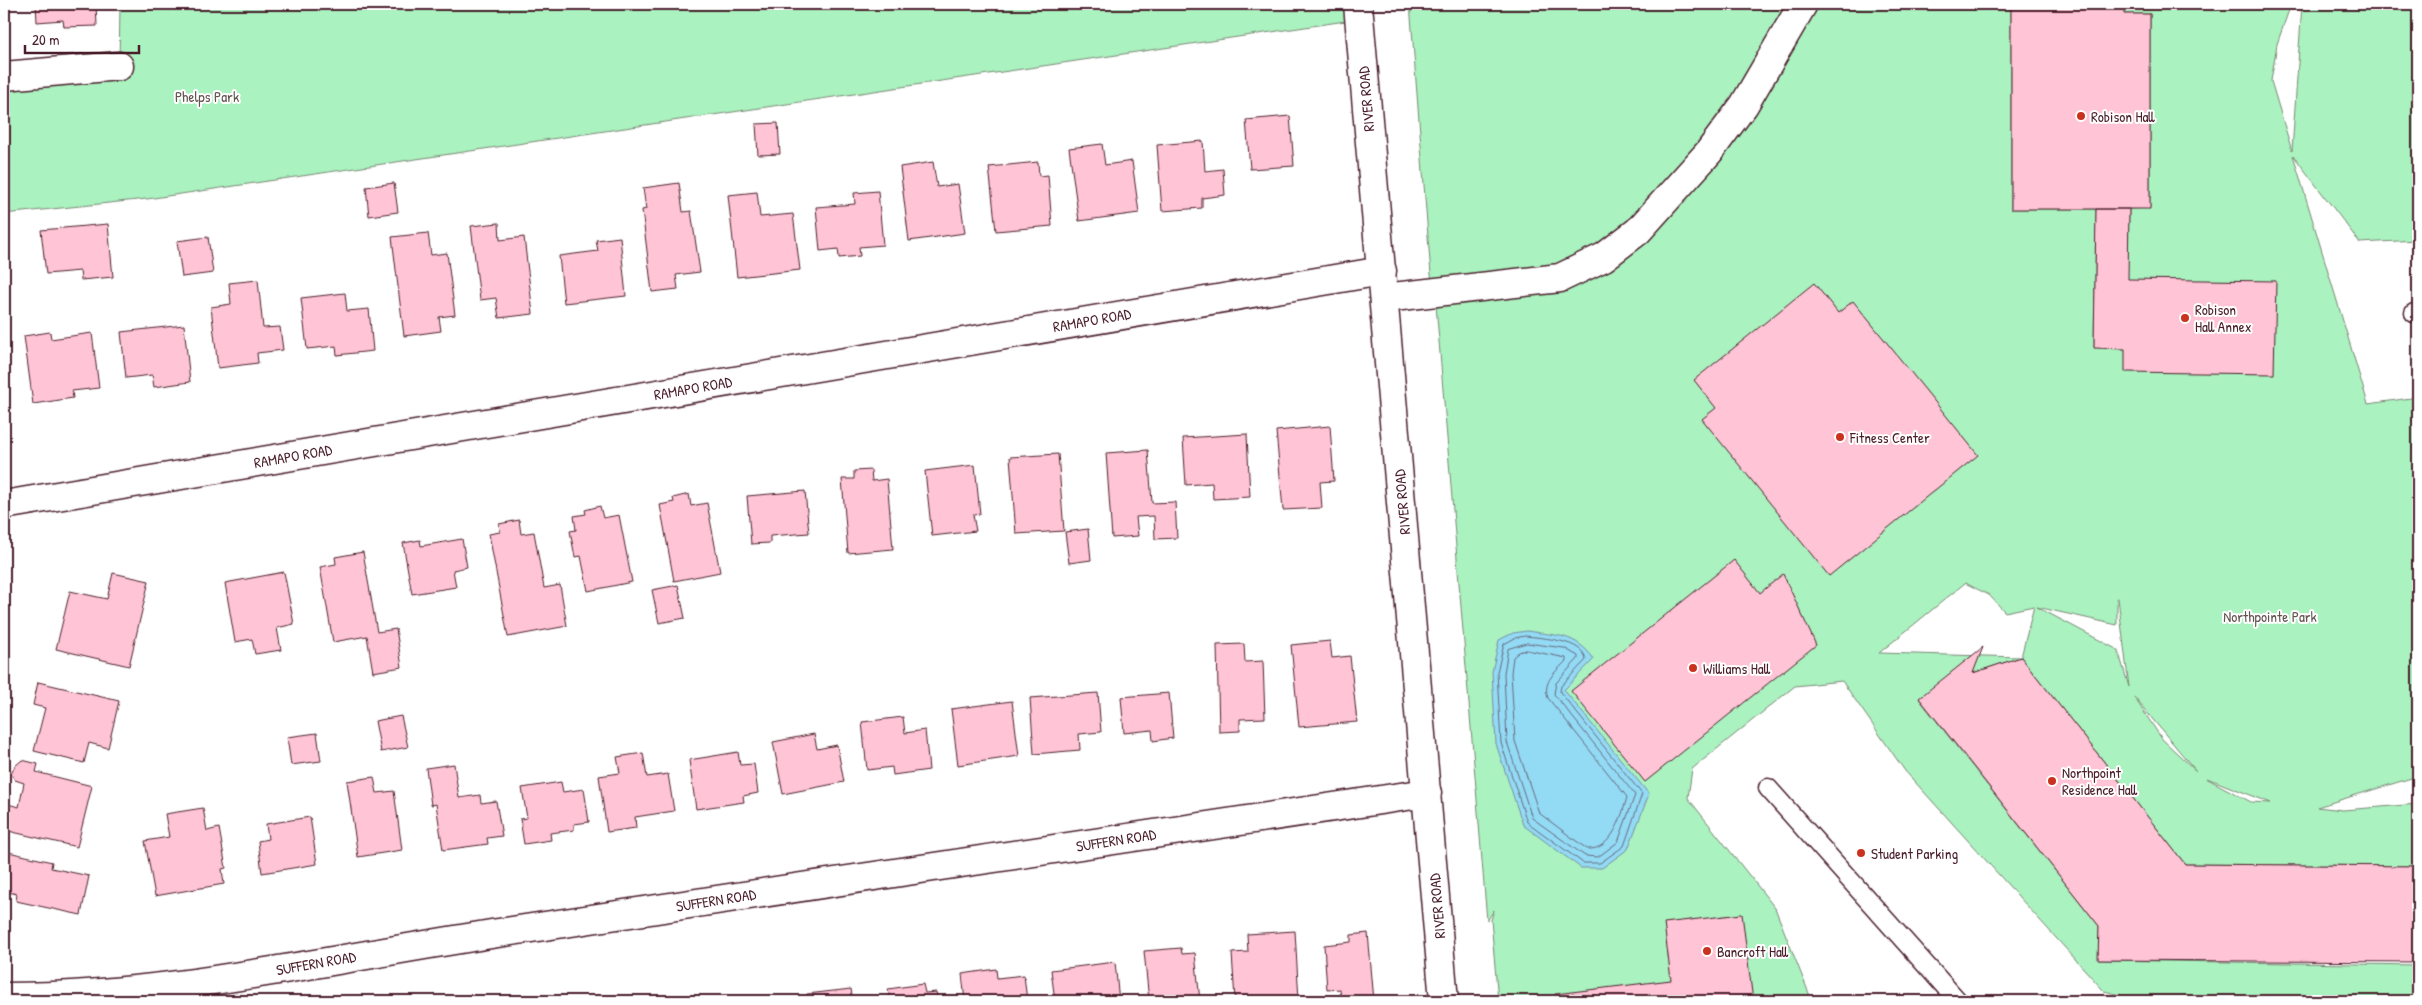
<svg xmlns="http://www.w3.org/2000/svg" width="2422" height="1005" font-family="'Patrick Hand',sans-serif">
<style>
.green{fill:#aaf2bf;stroke:#7a8875;fill-rule:evenodd}
.water{fill:#93daf5;stroke:#768fa4}
.lines{fill:none;stroke-linecap:round;stroke-linejoin:round}
.shore{stroke:#676a7c;stroke-width:1}
.building{fill:#ffc5d7;stroke:#4a1f2b}
.service-casing{stroke:#4a1f2b;stroke-width:21}
.minor-casing{stroke:#4a1f2b;stroke-width:31}
.secondary-casing{stroke:#4a1f2b;stroke-width:31}
.service{stroke:#fff;stroke-width:18}
.minor{stroke:#fff;stroke-width:28}
.secondary{stroke:#fff;stroke-width:28}
.poi-dot{fill:#c8321e;stroke:#fff;stroke-width:2}
.labels{text-anchor:middle;dominant-baseline:central;stroke-width:4;stroke-linejoin:round;paint-order:stroke}
.park-label{font-size:15px;fill:#625450;stroke:#fff}
.street-label{font-size:15px;fill:#4a1f2b;stroke:#fff}
.poi-label{font-size:15px;fill:#4a1f2b;stroke:#fff;text-anchor:start}
</style>
<rect width="100%" height="100%" fill="#fff"/>
<filter id="ink" filterUnits="userSpaceOnUse"><feTurbulence type="fractalNoise" baseFrequency=".02" numOctaves="2"/><feDisplacementMap in="SourceGraphic" scale="10" xChannelSelector="R" yChannelSelector="G"/><feConvolveMatrix kernelMatrix="1 2 1 2 8 2 1 2 1" color-interpolation-filters="sRGB"/></filter>
<g filter="url(#ink)">
<path class="green" d="M120 4H1358L1359 19 147 199 4 214V76L119 66Z
M1410 4H2067V6L2011 7V209H2096L2094 347 2125 349 2129 209 2150 208V14H2124V4H2291L2277 44 2271 81 2292 151 2302 4H2418V240L2360 243 2293 155 2368 404 2418 397V776L2317 807 2343 810 2418 804V866L2185 864 2021 657 1973 673 1919 699 2099 926V960L2418 965V1001H2143L2104 991 1905 771 1842 681 1795 686 1692 769 1688 798 1775 908 1812 1001H1498L1491 920 1494 910 1487 921 1435 293 1431 275ZM1965 583 1989 595 2005 612 2034 606 2021 657 1879 653ZM2117 598H2118L2129 687 2118 650 2037 607 2117 625ZM2134 697 2196 771 2162 739ZM2206 778H2207L2271 803 2251 802Z"/>
<path class="water" d="M1527 631C1557 636 1575 633 1594 659L1564 690 1649 794 1628 849 1602 868H1581L1523 825 1496 744 1492 672 1499 640 1513 633Z"/>
<g class="lines">
<path class="shore" d="M1526 636C1542 638 1584 640 1586 660L1561 686 1560 692 1642 794 1624 846 1600 863H1583L1527 822 1501 743 1497 672 1504 644 1515 638Z
M1527 643 1564 648 1578 656V659L1556 683 1554 694 1635 795 1618 842 1598 857 1585 856 1532 818 1507 742 1504 673 1508 649Z
M1527 650 1566 658V661C1556 672 1542 681 1548 698L1627 797C1622 816 1612 851 1587 849L1539 813 1515 741 1511 673 1513 657 1519 652Z"/>
</g>
<path class="building" d="M36 4H96L97 26 64 27 63 20 37 22Z
M2067 4H2124V14H2150V209H2011V6H2067Z
M1290 116 1294 166 1250 169 1246 120Z
M778 123 780 154 758 155 756 124Z
M1203 141 1205 171 1223 169 1225 195 1202 198V208L1162 211 1157 145Z
M1102 144 1105 165 1132 161 1139 213 1079 221 1069 148Z
M933 162 937 187 958 184 965 233 909 241 900 167Z
M1038 162 1039 176 1048 175 1052 226 996 231 989 167Z
M394 183 398 212 369 216 366 187Z
M679 183 683 212 691 211 700 272 676 275 678 289 652 292 642 210 646 209 643 188Z
M878 191 883 245 859 247 860 256 839 258 838 249 820 251 816 207 855 204 854 193Z
M757 192 760 217 793 214 800 270 737 277 728 195Z
M2096 209H2129L2128 279 2276 281 2274 374 2125 372V349L2094 348Z
M499 223 500 240 524 237 533 314 499 318 496 298 480 300 471 226Z
M108 224 113 277 81 280 80 271 46 274 41 230Z
M428 233 431 255 447 253 455 315 439 317 441 331 404 336 392 237Z
M208 237 213 273 182 277 177 241Z
M620 237 626 296 564 303 559 256 598 251 596 240Z
M258 280 263 328 280 327 283 350 257 353 258 363 218 368 211 307 231 304 229 283Z
M1814 283 1838 313 1853 301 1978 455 1829 576 1702 419 1716 408 1694 380Z
M345 293 347 311 369 309 373 351 337 355 336 346 307 349 301 298Z
M184 325 190 382 154 387 152 375 126 378 121 332Z
M50 332 51 339 92 333 99 388 72 391 73 398 33 404 24 336Z
M1330 426 1334 481 1320 482 1322 508 1283 510 1276 431Z
M1247 434 1250 497 1213 499 1212 483 1186 485 1183 438Z
M1148 450 1152 503 1175 502 1177 538 1155 539 1154 516 1136 517 1138 536 1112 538 1106 453Z
M1058 454 1064 531 1016 534 1010 457Z
M975 465 980 514 973 515 976 531 932 536 925 471Z
M871 470 872 481 887 479 893 549 848 553 842 479H854V471Z
M805 491 809 533 770 536V543L751 544 747 496Z
M689 494 691 506 707 503 720 572 674 581 660 505 674 502 673 498Z
M600 506 603 518 619 515 632 582 588 591 581 556 575 557 570 531 576 530 574 516 586 514 585 510Z
M519 520 521 534 534 532 544 588 560 585 567 626 508 637 489 534 500 532 499 524Z
M1088 529 1091 560 1069 563 1065 532Z
M462 539 467 567 453 570 456 587 412 594 403 543 420 540 421 546Z
M363 552 377 632 396 629 402 667 373 672 367 636 333 642 320 567 336 564 335 557Z
M1734 560 1760 593 1783 574 1816 645 1645 782 1571 691Z
M284 572 294 624 277 628 281 650 255 654 252 639 235 642 225 583Z
M113 573 149 581 129 666 56 649 70 591 107 599Z
M678 585 685 618 659 623 652 590Z
M1330 641 1332 658 1350 656 1357 722 1299 727 1291 645Z
M1244 644 1245 662 1263 661 1265 718 1240 719V731L1219 732 1217 645Z
M1983 647 1973 673 2021 657 2185 864 2418 866V962L2098 960 2099 926 1919 698Z
M38 682 119 701 108 748 89 743 84 763 34 751 45 708 33 705Z
M1098 693 1101 732 1079 734 1080 750 1034 754 1030 698Z
M1169 693 1173 738 1153 741 1152 730 1124 733 1121 697Z
M1012 701 1019 756 958 765 951 709Z
M401 716 408 747 381 752 375 721Z
M903 717 905 733 925 730 929 770 893 775 892 767 867 770 862 722Z
M317 733 321 761 291 765 287 737Z
M814 734 817 749 837 745 844 782 783 794 773 742Z
M738 752 740 765 754 764 758 793 743 796 744 802 696 809 689 760Z
M643 753 647 777 668 774 674 811 635 817 636 828 607 832 599 776 620 773 617 757Z
M22 760 38 764 36 772 92 786 77 847 4 830V803L19 807 24 783 15 780 11 774 15 766Z
M454 764 459 798 480 795 481 803 496 801 502 836 487 838 488 844 443 850 436 804 431 805 426 768Z
M374 777 377 793 394 791 402 850 358 857 347 781Z
M561 782 563 792 584 789 589 822 574 824V830L550 833 551 840 524 844 520 819 527 818 522 788Z
M203 808 207 831 219 828 226 868 222 869 224 884 155 896 145 841 169 837 165 814Z
M310 817 317 864 262 873 258 841 268 839 266 824Z
M4 851 52 862 51 868 89 876 81 915 16 901 17 894 4 891Z
M1742 914 1753 1001H1556L1555 994 1671 980 1664 923Z
M1295 931 1299 1001H1235L1232 953 1248 952 1247 934Z
M1368 933 1374 1001H1341L1340 989 1327 990 1324 945 1351 942V935Z
M1181 948 1182 954 1195 953 1200 1001H1149L1144 951Z
M1115 962 1119 1001H1055L1051 970Z
M996 969 997 978 1024 975 1027 1001H965L962 974Z
M923 984 925 993 936 992 938 1001H890L888 989Z
M851 989 853 1001H808L807 994Z"/>
<g class="lines">
<g class="service-casing">
<path id="service" d="M2414 313H2418
M1768 788 1958 1001"/>
</g>
<g class="minor-casing">
<path id="minor" d="M4 76 119 66
M1384 298 1560 278 1604 257 1638 231 1709 152 1744 105 1803 4
M4 505 1382 271
M4 997C173 997 338 957 505 932 812 886 1120 838 1427 793"/>
</g>
<g class="secondary-casing">
<path id="secondary" d="M1358 4 1444 1001"/>
</g>
<use href="#service" class="service"/>
<use href="#minor" class="minor"/>
<use href="#secondary" class="secondary"/>
</g>
</g>
<g class="poi-dot">
<circle cx="2081" cy="116" r="5"/>
<circle cx="2185" cy="318" r="5"/>
<circle cx="1840" cy="437" r="5"/>
<circle cx="1693" cy="668" r="5"/>
<circle cx="2052" cy="781" r="5"/>
<circle cx="1861" cy="853" r="5"/>
<circle cx="1707" cy="951" r="5"/>
</g>
<g class="labels">
<g class="park-label">
<text x="207" y="96">Phelps Park</text>
<text x="2270" y="616">Northpointe Park</text>
</g>
<g class="street-label">
<text transform="translate(1366 99) rotate(-95)">RIVER ROAD</text>
<text transform="translate(1092 320) rotate(-10)">RAMAPO ROAD</text>
<text transform="translate(693 388) rotate(-10)">RAMAPO ROAD</text>
<text transform="translate(293 456) rotate(-10)">RAMAPO ROAD</text>
<text transform="translate(1402 502) rotate(-95)">RIVER ROAD</text>
<text transform="translate(1116 840) rotate(-9)">SUFFERN ROAD</text>
<text transform="translate(716 900) rotate(-9)">SUFFERN ROAD</text>
<text transform="translate(1437 906) rotate(-95)">RIVER ROAD</text>
<text transform="translate(316 963) rotate(-10)">SUFFERN ROAD</text>
</g>
<g class="poi-label">
<text x="2091" y="116">Robison Hall</text>
<text x="2195" y="309">Robison<tspan x="2195" dy="17">Hall Annex</tspan></text>
<text x="1850" y="437">Fitness Center</text>
<text x="1703" y="668">Williams Hall</text>
<text x="2062" y="772">Northpoint<tspan x="2062" dy="17">Residence Hall</tspan></text>
<text x="1871" y="853">Student Parking</text>
<text x="1717" y="951">Bancroft Hall</text>
</g>
</g>
<rect width="2422" height="1005" fill="none" stroke="#fff" stroke-width="20"/>
<rect x="10" y="10" width="2402" height="985" fill="none" stroke="#4a1f2b" stroke-width="2" filter="url(#ink)"/>
<path d="M25 45v8h114v-8" fill="none" stroke="#4a1f2b" stroke-width="2.5"/>
<text x="32" y="45" font-size="15" fill="#4a1f2b" stroke="#ffffff" stroke-width="4" paint-order="stroke">20 m</text>
</svg>
